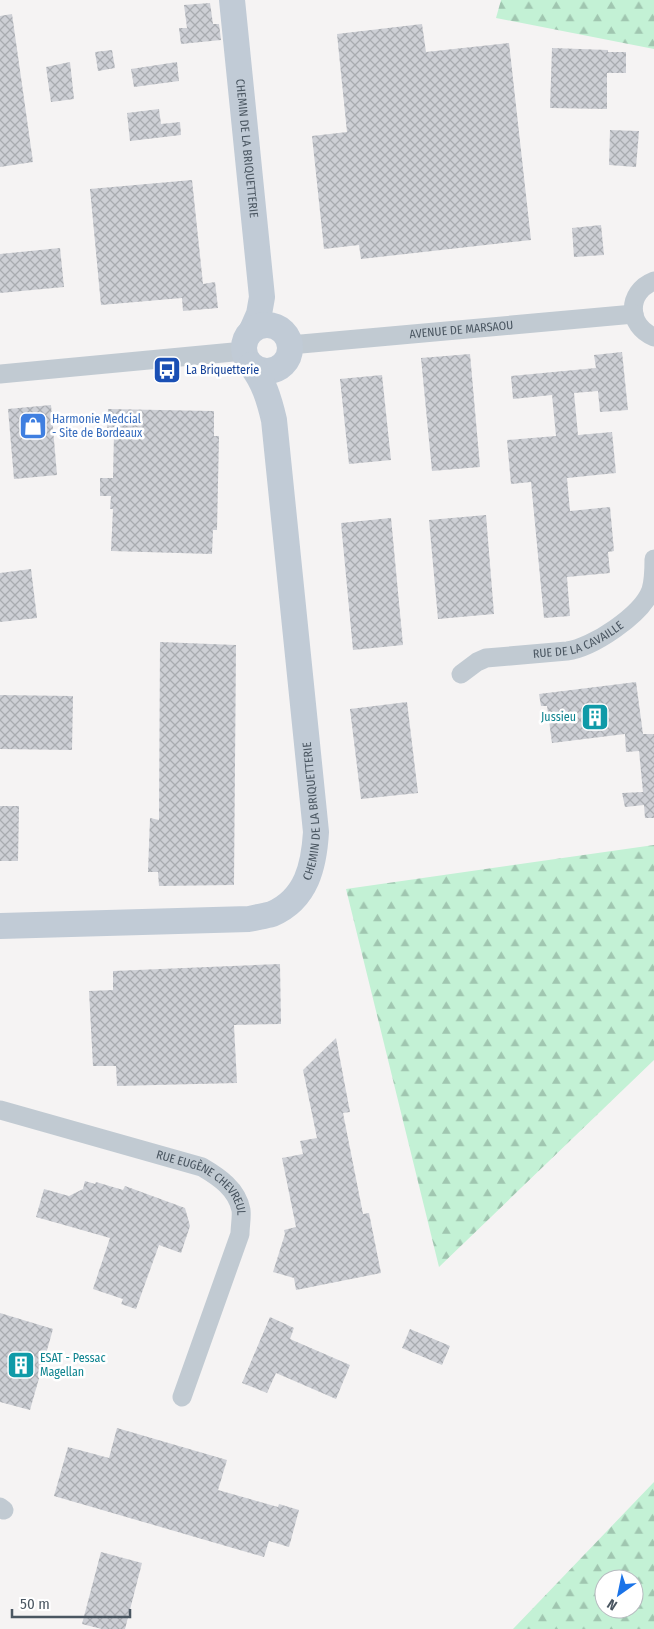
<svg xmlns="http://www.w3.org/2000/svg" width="654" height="1629" font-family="'Fira Sans Condensed',sans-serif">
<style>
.forest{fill:url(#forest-firs);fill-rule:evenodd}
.building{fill:url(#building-cross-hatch)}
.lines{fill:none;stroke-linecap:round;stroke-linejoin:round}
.street{stroke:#c1cad2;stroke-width:19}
.secondary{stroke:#c1cbd6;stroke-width:26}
.labels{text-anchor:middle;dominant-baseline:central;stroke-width:5;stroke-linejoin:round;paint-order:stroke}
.street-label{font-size:12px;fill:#4a5661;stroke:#fff}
.transit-label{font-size:12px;fill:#164399;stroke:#fff;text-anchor:start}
.shop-label{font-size:12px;fill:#366cbe;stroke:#fff;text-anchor:start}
.culture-label{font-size:12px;fill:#0d838f;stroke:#fff;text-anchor:end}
</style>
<defs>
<pattern id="forest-firs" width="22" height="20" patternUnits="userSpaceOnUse" patternTransform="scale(1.25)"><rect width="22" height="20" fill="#c3f1d5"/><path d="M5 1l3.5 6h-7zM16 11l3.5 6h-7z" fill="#a0c6b0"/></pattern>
<pattern id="building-cross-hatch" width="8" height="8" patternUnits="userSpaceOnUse" patternTransform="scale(1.25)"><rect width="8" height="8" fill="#cdcfd5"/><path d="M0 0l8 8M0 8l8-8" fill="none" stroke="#a8abb0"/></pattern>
</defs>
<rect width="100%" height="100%" fill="#f5f3f3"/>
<path class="forest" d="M501 0H654V49L496 18Z
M654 845V1060L439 1267 346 889Z
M654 1482V1629H513ZM604 1579H634V1609H604Z"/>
<path class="building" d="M210 3 213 24H219L221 40 181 44 179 28H187L184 5Z
M12 14 33 162 0 167V16Z
M422 24 426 52 509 43 531 240 361 259 359 245 324 249 312 136 347 132 337 34Z
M552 48 608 50V52H626V73H607V109L550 108Z
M112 50 115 68 98 71 95 52Z
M70 62 74 99 51 102 46 67Z
M177 62 179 81 134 87 131 69Z
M159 109 161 124 180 122 181 135 130 141 127 113Z
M610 130 639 131 636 167 609 165Z
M192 180 203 284 215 282 218 308 183 311 182 298 101 305 90 189Z
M601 225 604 255 574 257 572 228Z
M60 248 64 287 0 293V254Z
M622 352 628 410 600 412 598 391 574 393 578 435 612 432 616 473 567 478 570 511 610 507 614 551 608 552 610 573 567 577 570 616 544 618 531 482 511 484 507 440 556 436 552 395 513 399 511 376 596 368 594 355Z
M470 354 480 467 432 471 421 358Z
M382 375 391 460 349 464 340 379Z
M51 405 57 475 14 479 8 409Z
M108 409 214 411V436H219L217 530H213L212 554 111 551 113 509H110L111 496H100V478H113L114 434H107Z
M486 515 494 614 438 619 429 520Z
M391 518 403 645 353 650 341 523Z
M31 569 37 618 0 622V573Z
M160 642 236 645 234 885 159 886 158 872H148L150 818 159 820Z
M636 682 643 734H654V818H645L644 805 625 807 622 793 643 792 639 751 626 752 625 734 552 743 547 706H541L539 694Z
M0 695 73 696 72 750 0 749Z
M407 702 418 793 361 799 350 709Z
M0 806H19L18 861H0Z
M280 964 281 1024 234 1025 237 1083 117 1086 116 1066H93L89 991 113 990V971Z
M336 1038 350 1112 343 1113 363 1214 369 1213 381 1273 296 1290 294 1278 273 1272 285 1234 284 1230 296 1227 282 1158 303 1154 300 1141 317 1138 303 1070Z
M85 1181 95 1184 96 1182 123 1190 125 1186 185 1208 190 1226 181 1253 159 1245 136 1309 121 1304 123 1299 93 1289 110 1238 36 1217 44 1189 69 1196 83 1189Z
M0 1313 53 1329 30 1410 0 1402Z
M270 1317 294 1328 290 1339 350 1365 336 1399 276 1373 267 1393 242 1383Z
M410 1329 450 1346 442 1365 402 1348Z
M117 1428 227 1460 218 1490 278 1507 279 1504 299 1510 289 1547 269 1541 264 1557 54 1496 68 1447 109 1458Z
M101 1552 142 1563 125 1629H102L82 1624Z"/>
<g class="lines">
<g class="street">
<path d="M654 281C626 292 627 326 654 337"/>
<path id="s1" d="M290 345 634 314"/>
<path d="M0 374 244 351"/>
<path id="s2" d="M461 674 477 662 486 658 567 651C592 648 642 615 651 590 654 580 654 569 654 559"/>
<path id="s3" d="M0 1110 202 1167C219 1177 237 1189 241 1210 242 1217 240 1226 240 1234L182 1397"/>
<path d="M0 1507 4 1510"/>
</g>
<g class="secondary">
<path id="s4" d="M232 0 262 297 259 314 252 330"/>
<circle cx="267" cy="348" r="23"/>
<path id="s5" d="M0 926 249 919C257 917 265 916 272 914 307 899 314 865 316 832L274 420C269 399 264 382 251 365"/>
</g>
</g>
<defs>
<g id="bus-square" transform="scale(1.4375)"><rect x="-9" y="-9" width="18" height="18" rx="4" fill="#1a4fb4" stroke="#fff"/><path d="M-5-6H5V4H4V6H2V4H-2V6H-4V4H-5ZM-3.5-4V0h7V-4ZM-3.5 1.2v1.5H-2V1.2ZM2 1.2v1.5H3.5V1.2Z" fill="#fff"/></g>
<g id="shop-square" transform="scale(1.4375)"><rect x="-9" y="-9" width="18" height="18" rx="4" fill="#3f7fe0" stroke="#fff"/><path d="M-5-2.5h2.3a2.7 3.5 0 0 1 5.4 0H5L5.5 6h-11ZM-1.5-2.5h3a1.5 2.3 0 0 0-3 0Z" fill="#fff"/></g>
<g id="building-square" transform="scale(1.4375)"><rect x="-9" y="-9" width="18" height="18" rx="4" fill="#0f9aa8" stroke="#fff"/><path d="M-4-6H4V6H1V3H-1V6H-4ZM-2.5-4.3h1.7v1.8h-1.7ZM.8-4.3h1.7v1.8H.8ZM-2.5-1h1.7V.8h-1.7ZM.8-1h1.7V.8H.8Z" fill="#fff"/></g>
</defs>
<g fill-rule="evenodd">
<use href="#bus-square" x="167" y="370"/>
<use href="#shop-square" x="33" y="426"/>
<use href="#building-square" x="595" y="717"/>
<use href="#building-square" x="21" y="1365"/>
</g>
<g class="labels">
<g class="street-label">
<text stroke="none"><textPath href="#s4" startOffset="149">CHEMIN DE LA BRIQUETTERIE</textPath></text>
<text stroke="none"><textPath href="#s1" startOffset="172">AVENUE DE MARSAOU</textPath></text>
<text stroke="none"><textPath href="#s2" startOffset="125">RUE DE LA CAVAILLE</textPath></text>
<text stroke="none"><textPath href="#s5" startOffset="392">CHEMIN DE LA BRIQUETTERIE</textPath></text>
<text stroke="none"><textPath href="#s3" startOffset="219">RUE EUGÈNE CHEVREUL</textPath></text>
</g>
<g class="transit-label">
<text x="186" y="370">La Briquetterie</text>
</g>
<g class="shop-label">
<text x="52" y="419">Harmonie Medcial<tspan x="52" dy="14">- Site de Bordeaux</tspan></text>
</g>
<g class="culture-label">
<text x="576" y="717">Jussieu</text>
<text x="40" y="1358" text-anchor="start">ESAT - Pessac<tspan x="40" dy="14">Magellan</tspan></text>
</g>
</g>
<g transform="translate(619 1594) rotate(213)"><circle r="24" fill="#ffffff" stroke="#b7bbc0"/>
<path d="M0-4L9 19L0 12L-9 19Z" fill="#1a73e8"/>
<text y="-8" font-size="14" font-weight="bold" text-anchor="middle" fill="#4a5661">N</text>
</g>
<path d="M12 1609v8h118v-8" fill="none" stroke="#4a5661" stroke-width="2.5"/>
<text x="20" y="1609" font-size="15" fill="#4a5661" stroke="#ffffff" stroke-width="4" paint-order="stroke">50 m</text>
</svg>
